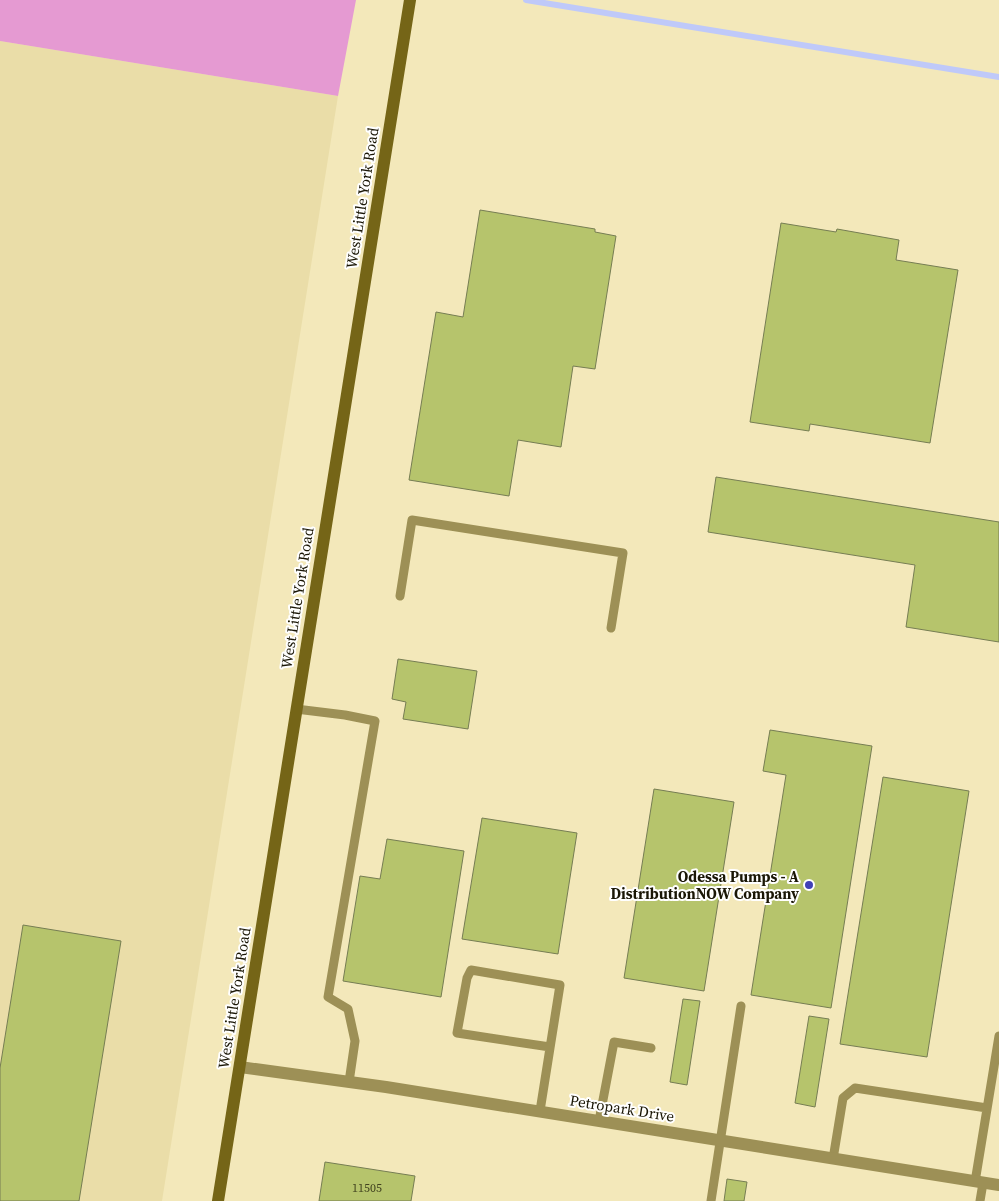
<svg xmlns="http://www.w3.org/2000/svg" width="999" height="1201" font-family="'Source Serif 4',serif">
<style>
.built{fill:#eadda8}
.green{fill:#e59ad2}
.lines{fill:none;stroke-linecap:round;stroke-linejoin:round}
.stream{stroke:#bfc9f9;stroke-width:6}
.building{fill:#b6c46c;stroke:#767d53}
.service{stroke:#9d9056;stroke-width:9}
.minor{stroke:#9d9056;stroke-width:12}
.secondary{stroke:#756517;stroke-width:12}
.poi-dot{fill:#4141b6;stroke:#fff;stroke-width:2}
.labels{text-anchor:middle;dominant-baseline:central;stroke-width:4;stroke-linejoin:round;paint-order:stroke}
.number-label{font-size:12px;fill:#41421f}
.street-label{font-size:15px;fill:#1a1605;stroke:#fff}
.poi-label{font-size:15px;font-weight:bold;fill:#1a1605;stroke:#fff;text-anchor:end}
</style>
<rect width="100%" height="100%" fill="#f3e8ba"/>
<path class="built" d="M0 41 338 96 162 1201H0Z"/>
<path class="green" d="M0 0H356L338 96 0 41Z"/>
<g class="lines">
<path class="stream" d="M526 0 999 77"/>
</g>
<path class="building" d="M480 210 595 229V232L616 236 595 369 573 366 561 447 518 440 509 496 409 480 436 312 463 317Z
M781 223 836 232 837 229 899 240 896 260 958 270 930 443 810 424 809 431 750 422Z
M716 477 999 522V642L906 627 915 565 708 532Z
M398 659 477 671 468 729 403 719 406 702 392 699Z
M770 730 872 746 831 1008 751 995 786 775 763 771Z
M883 777 969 791 927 1057 840 1044Z
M654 789 734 802 704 991 624 978Z
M482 818 577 833 558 954 462 939Z
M387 839 464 851 441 997 343 981 360 876 380 879Z
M23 925 121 941 79 1201H0V1068Z
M683 999 700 1001 687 1085 670 1082Z
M809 1016 829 1019 815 1107 795 1103Z
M325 1162 415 1176 411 1201H319Z
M727 1179 747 1182 744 1201H724Z"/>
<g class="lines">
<path class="service" d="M400 596 412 520 623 553 611 628
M296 709 345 715 375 721 328 997 348 1009 355 1041 349 1082
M540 1111 560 985 471 970 467 978 457 1033 550 1047
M599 1121 614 1042 651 1048
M833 1159 843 1098 855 1088 987 1108
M975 1182 999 1036
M711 1201 741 1006
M980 1201 983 1183"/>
<path class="minor" d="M240 1067 386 1087 999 1185"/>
<path class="secondary" d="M218 1201 410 0"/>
</g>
<circle class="poi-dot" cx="809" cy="885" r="5"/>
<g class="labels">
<g class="number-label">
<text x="367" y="1188">11505</text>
</g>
<g class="street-label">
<text transform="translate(362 198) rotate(-81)">West Little York Road</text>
<text transform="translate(297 598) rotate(-81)">West Little York Road</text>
<text transform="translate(234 998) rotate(-81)">West Little York Road</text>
<text transform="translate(622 1108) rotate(9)">Petropark Drive</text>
</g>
<g class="poi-label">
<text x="799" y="876">Odessa Pumps - A<tspan x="799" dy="17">DistributionNOW Company</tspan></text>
</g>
</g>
</svg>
